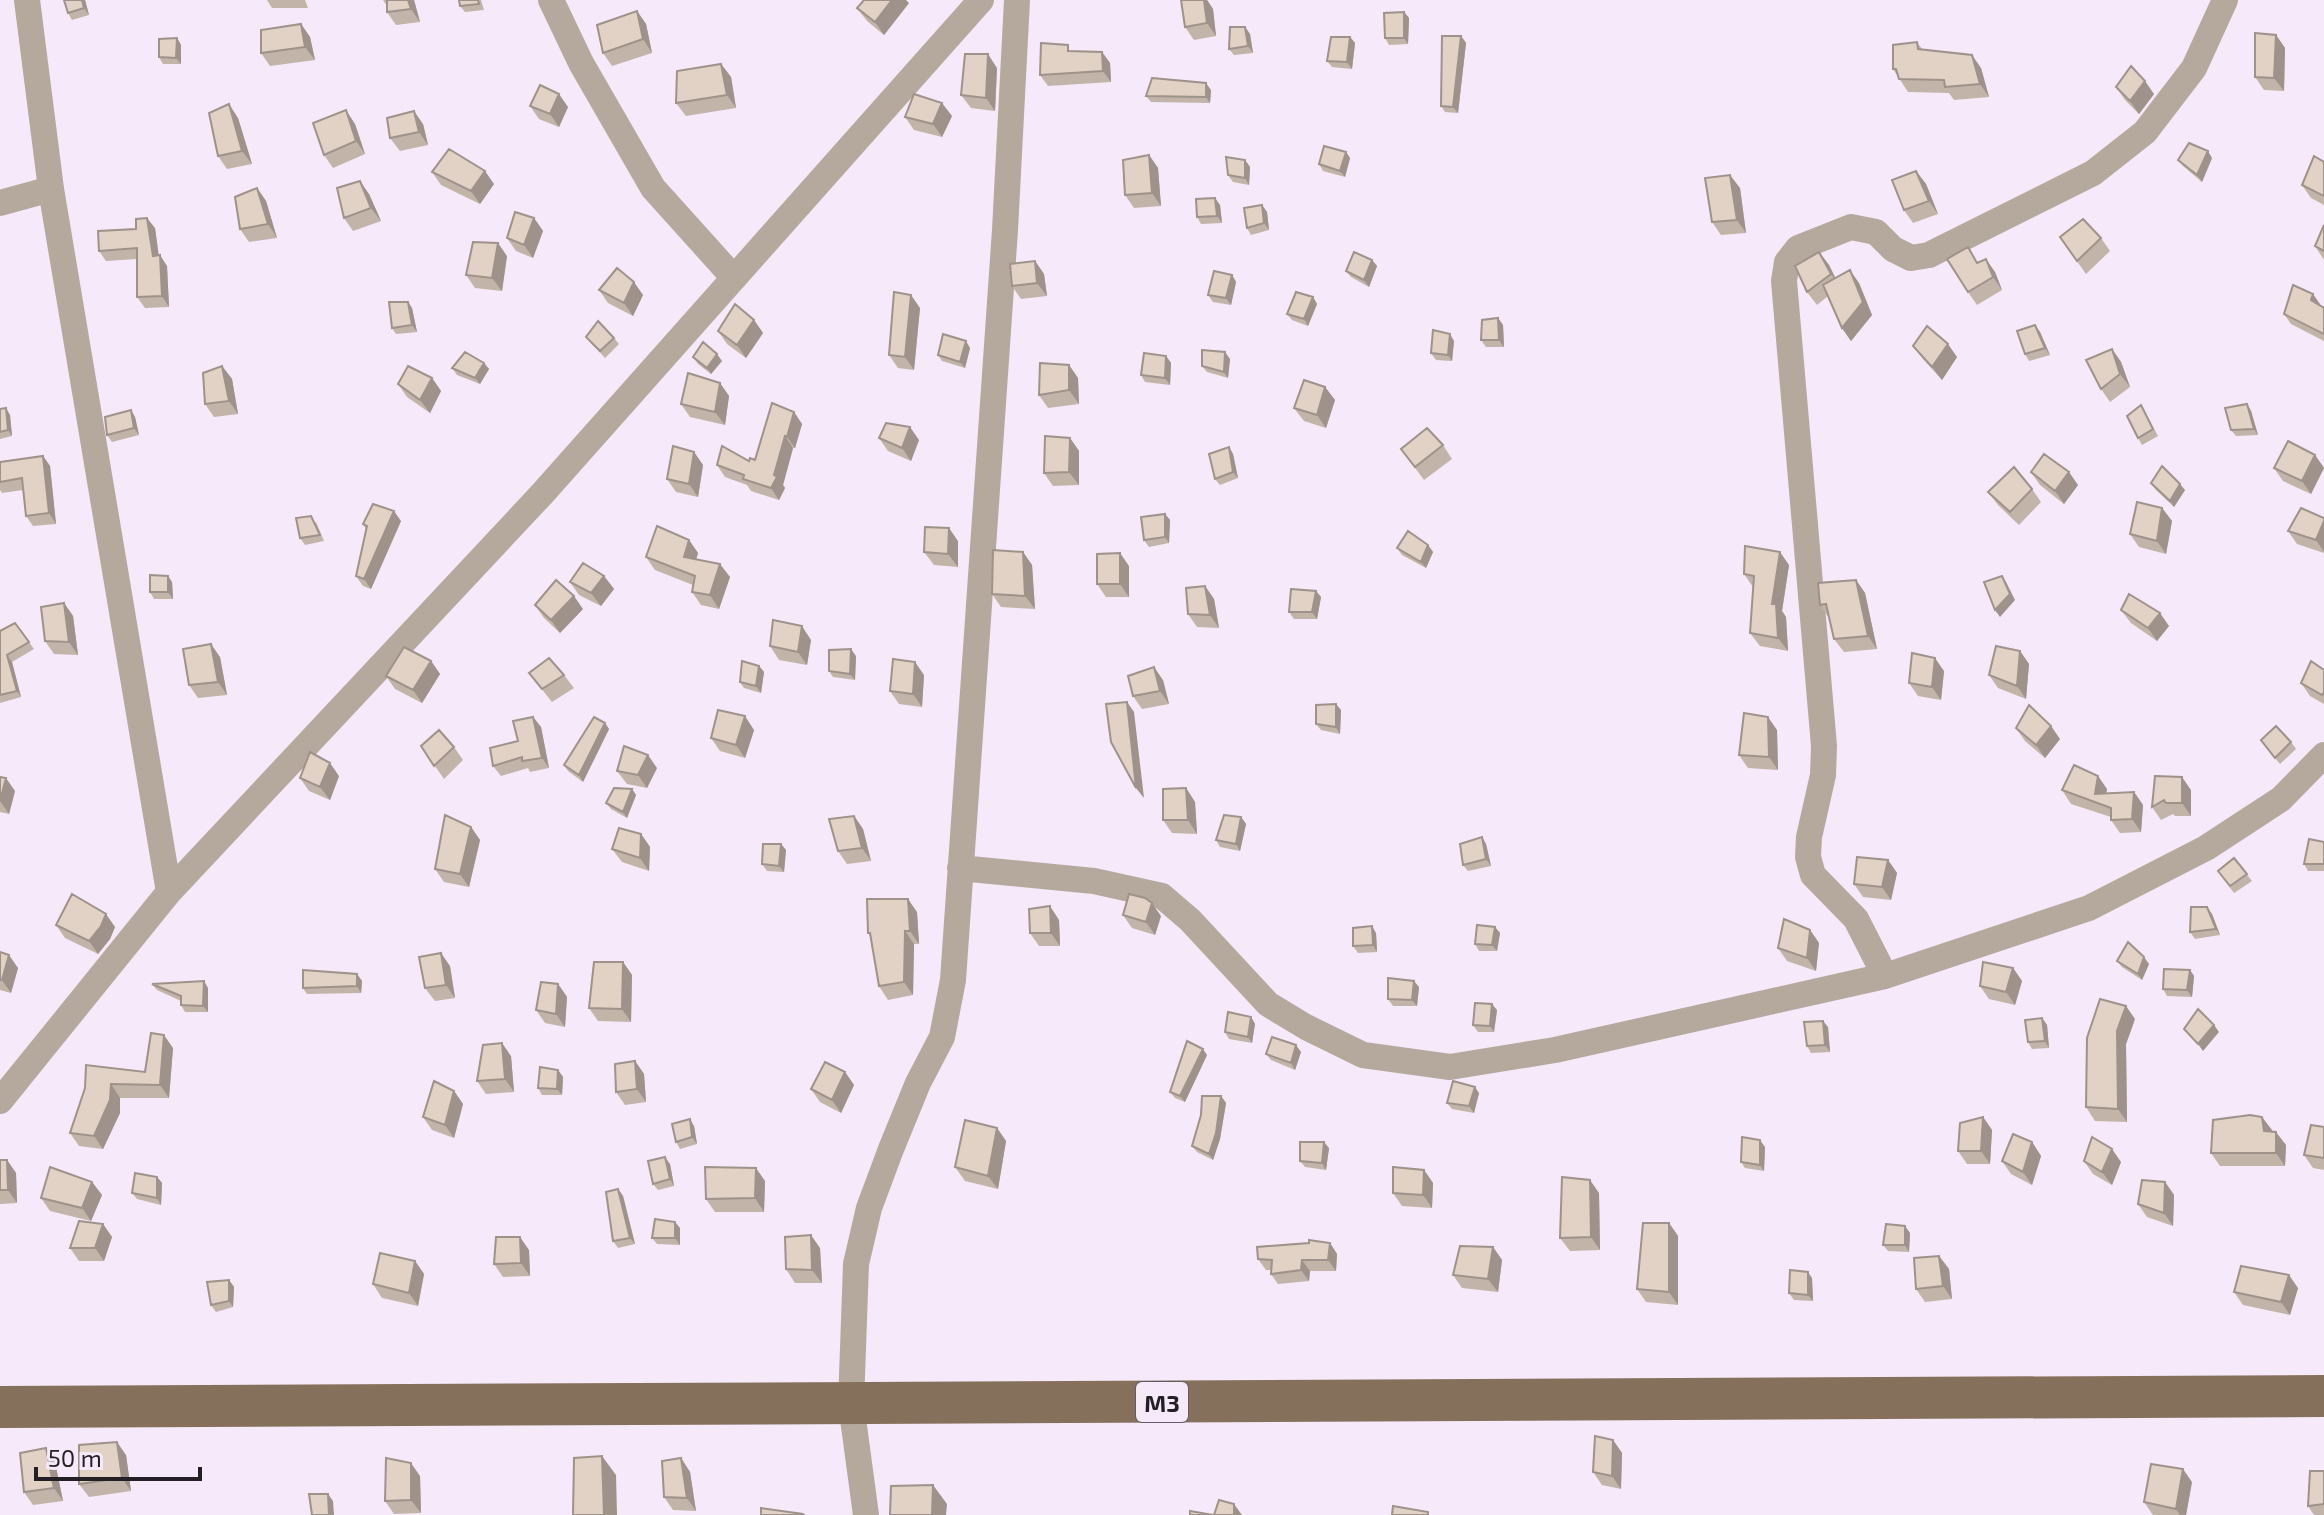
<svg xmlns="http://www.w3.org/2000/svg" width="2324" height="1515" font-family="'Exo 2',sans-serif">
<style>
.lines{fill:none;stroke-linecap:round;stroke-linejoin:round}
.street{stroke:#b5a99e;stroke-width:26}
.primary{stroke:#85705b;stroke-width:42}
.wall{fill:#c2b4a9}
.shaded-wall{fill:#9e928a}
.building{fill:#e2d1c5;stroke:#9e928a;stroke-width:2}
.labels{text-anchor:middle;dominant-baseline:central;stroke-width:6;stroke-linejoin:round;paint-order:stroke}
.shield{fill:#f6e9f9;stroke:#625c64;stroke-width:2}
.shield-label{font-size:24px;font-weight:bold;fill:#231f24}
</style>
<rect width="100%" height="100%" fill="#f6e9f9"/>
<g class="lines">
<path class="street" d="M27 0 51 189 169 892
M551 0 581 63 653 188 734 278
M0 203 51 189
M960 868 1094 881 1162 896 1190 920 1268 1004 1306 1027 1363 1055 1450 1067 1555 1050 1885 976 2089 908 2206 848 2281 799 2324 755
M1885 976 1856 919 1813 875 1808 857 1809 837 1823 775 1824 746 1784 281 1787 262 1798 248 1851 227 1876 232 1893 249 1911 258 1929 255 2093 173 2145 132 2194 68 2225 0
M0 1101 169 892 542 494 981 0
M866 1515 851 1404 856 1264 869 1208 891 1149 918 1083 942 1037 953 980 1005 230 1017 0"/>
<path class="primary" d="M0 1407 2324 1396"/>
</g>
<path class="wall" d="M85 0 89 15 72 20 68 13Z
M267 0H305L308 8H272Z
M383 0H414L420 22 396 25 387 12V6Z
M459 0H481L484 10 465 12 460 6Z
M1181 0H1207L1213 9 1216 36 1194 40 1185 27Z
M909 3 884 35 867 21 857 8Z
M637 11 646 24 652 53 612 66 603 53Z
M1404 12 1409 18 1408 44 1389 45 1385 38Z
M301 24 310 37 315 60 270 66 261 53Z
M1245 27 1250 34 1253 53 1234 55 1229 49Z
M2276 35 2285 48 2284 91 2264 90 2255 77Z
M1461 36 1466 43 1458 113 1445 112 1441 106Z
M1350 37 1355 43 1352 69 1332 67 1327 61Z
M177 38 181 45V64H163L159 57Z
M1917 42 1922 49 1981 68 1989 97 1954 100 1949 93 1908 92 1893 69Z
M1072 51 1102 52 1110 63 1111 82 1048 86 1040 75Z
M721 64 731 77 736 108 686 116 676 103Z
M997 68 995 111 971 108 961 95Z
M2116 87 2154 94 2139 114 2125 100Z
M1211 90 1210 103 1151 102 1146 96Z
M530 106 568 107 559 127 539 119Z
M952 116 942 137 914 130 905 117Z
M238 118 252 164 227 169 218 156Z
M355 124 365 154 333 168 324 155Z
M423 124 428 145 400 151 390 138Z
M1346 152 1350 158 1345 177 1323 171 1319 164Z
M1149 155 1158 168 1161 206 1134 208 1125 195Z
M2212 158 2202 182 2183 166 2178 160Z
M1245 160 1250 167 1249 185 1233 182 1228 175Z
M2324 162V205L2311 198 2302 185Z
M1916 171 1926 184 1938 214 1913 223 1904 210Z
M432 172 494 184 480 204 441 185Z
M257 188 266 201 277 238 249 242 240 229Z
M1740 188 1746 233 1721 235 1712 222Z
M369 194 381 221 353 231 344 218Z
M1220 205 1222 223 1201 224 1197 217Z
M1262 205 1267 212 1269 230 1251 235 1247 228Z
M534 218 543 231 533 258 516 251 507 238Z
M2324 225V260L2315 246Z
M155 228 159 256 167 266 169 307 145 308 137 297V259L106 261 99 251Z
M2060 237 2101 238 2110 251 2086 274Z
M1819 252 1829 265 1835 278 1859 283 1872 315 1851 341 1842 328 1828 296 1817 305 1807 292Z
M507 256 502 291 475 288 466 275Z
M1372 260 1377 266 1369 287 1351 277 1346 271Z
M1035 261 1044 274 1047 296 1021 299 1012 286Z
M1979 262 1995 272 2002 290 1977 305 1968 292Z
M1232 275 1236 282 1231 305 1213 302 1208 295Z
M599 290 643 295 633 316 608 303Z
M1313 297 1317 304 1308 326 1292 320 1287 314Z
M408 302 412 308 417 332 396 334 392 328Z
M2320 304V305L2324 308V341L2291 324 2284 314Z
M920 308 914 370 898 368 889 355Z
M1498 318 1503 325 1504 347H1486L1481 340Z
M754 320 763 333 746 358 727 344 718 331Z
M2040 332 2050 355 2029 361 2025 354Z
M586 337 614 338 619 344 605 358Z
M1454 341 1452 361 1436 360 1431 353Z
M1913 346 1957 357 1942 380 1923 359Z
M970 348 965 368 942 361 938 355Z
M2112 349 2121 362 2130 387 2110 402 2101 389Z
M1166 356 1171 363 1170 385 1145 382 1141 375Z
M693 357 722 361 711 374 698 364Z
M1230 359 1228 378 1207 372 1202 366Z
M484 363 489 369 480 384 457 375 452 368Z
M1069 365 1078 378 1079 404 1048 408 1039 395Z
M222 366 232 379 238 414 214 417 205 404Z
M432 378 441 391 430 413 407 397 398 384Z
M720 383 729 396 725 425 690 417 681 404Z
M1325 387 1335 400 1326 428 1304 421 1294 408Z
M2247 404 2251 411 2258 435 2236 436 2231 430Z
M0 409 10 415 12 436 0 439Z
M131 410 135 417 139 435 112 442 107 435Z
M794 412 802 424 795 448H793L783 485 785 488 779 500 751 491 747 485 725 477 717 465 755 460Z
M2145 412 2158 436 2142 445 2138 438Z
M879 438 919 440 911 461 888 451Z
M1070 438 1079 451V485L1053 486 1044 473Z
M1443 445 1452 459 1424 480 1401 449Z
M1229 447 1233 454 1238 478 1220 485 1215 479Z
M694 452 703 465 698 497 676 492 667 479Z
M2315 455 2324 468 2311 494 2283 481 2274 468Z
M43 456 50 466 56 524 33 526 26 516 23 490 2 493 0 490V462Z
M2031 472 2078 485 2064 504 2040 485Z
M2151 483 2185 490 2174 507 2156 490Z
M2032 489 2041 502 2019 525 1998 505 1988 492Z
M2162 508 2172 521 2166 554 2139 547 2130 534Z
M1165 514 1170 520 1169 543 1149 547 1144 540Z
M2324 518V553L2297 544 2288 531Z
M401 521 371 589 363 586 356 576 366 529 363 524Z
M316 522 324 541 305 545 300 538Z
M689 540 698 553 696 559 730 577 719 609 701 605 692 592 693 585 655 570 646 557Z
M958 541V567L934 565 924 552Z
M1428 545 1433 552 1426 568 1402 555 1397 548Z
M1023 552 1032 565 1035 609 1001 607 992 594Z
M1789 565 1782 611 1786 617 1788 651 1760 646 1750 633 1753 587 1744 574Z
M1129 566V597H1106L1097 584Z
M168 576 172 582 173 599H154L150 592Z
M604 576 614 589 601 606 579 595 570 582Z
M1856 580 1865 593 1877 649 1844 652 1834 639 1829 618 1820 605Z
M1205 586 1214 599 1219 628 1197 627 1188 614Z
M1316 591 1321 597 1317 619H1294L1289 612Z
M64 603 73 616 78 655 54 654 45 641Z
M535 605 583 609 560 633 544 618Z
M2121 610 2169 626 2157 641 2131 623Z
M15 623 34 649 12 662 21 697 0 703V631Z
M811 640 807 665 779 660 770 646Z
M2020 651 2029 664 2026 699 1998 688 1989 675Z
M856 656 855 680 833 677 829 671Z
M220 657 227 695 198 698 189 685Z
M431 661 440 674 422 703 395 689 386 676Z
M759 666 764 672 761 693 744 688 740 682Z
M2324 670V704L2310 696 2301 683Z
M1944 671 1941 700 1918 696 1909 683Z
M529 673 564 675 574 688 552 702Z
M924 675 922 707 899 704 890 691Z
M1163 680 1169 704 1142 709 1133 696Z
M1341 710 1340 734 1321 730 1316 724Z
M533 717 541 727 549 768 530 772 528 768 501 776 493 766 518 741Z
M605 723 609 729 583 782 568 771 564 765Z
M2016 728 2060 739 2045 758 2025 741Z
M754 730 745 758 720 751 711 738Z
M1777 730 1778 770 1748 768 1739 755Z
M2291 742 2296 749 2280 764 2266 747Z
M421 746 454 747 463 760 444 779Z
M657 768 647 788 627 784 617 771Z
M339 776 330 800 309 791 300 778Z
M2155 776 2191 790V816H2175L2173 814 2161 820 2152 807Z
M0 777 15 791 9 814 0 812Z
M1186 788 1195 802 1197 834 1172 833 1163 820Z
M632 789 636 795 627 818 611 809 606 803Z
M2107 789 2106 793 2134 792 2143 805 2141 832 2120 833 2111 820V817L2071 804 2062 790Z
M854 816 863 829 871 861 847 864 838 851Z
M1241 817 1246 824 1240 851 1220 847 1216 840Z
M471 827 480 840 469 887 444 882 435 869Z
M641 834 650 847 649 871 622 862 612 849Z
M1482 837 1486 844 1491 866 1468 871 1463 865Z
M2324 842V871H2308L2304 864Z
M781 844 786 850 784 872 767 871 762 864Z
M2234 858 2252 881 2234 893 2218 871Z
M1888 860 1897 873 1891 900 1863 897 1854 884Z
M917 912 919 944H914L913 995 888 1000 879 986 871 937 868 933Z
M2212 914 2220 935 2195 939 2190 932Z
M1123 915 1161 916 1155 935 1132 928Z
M1059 920 1060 946H1039L1030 933Z
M56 925 115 927 110 939 98 954 65 938Z
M1495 927 1500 933 1497 951H1479L1475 944Z
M1810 930 1819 943 1816 971 1787 961 1778 948Z
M1376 933 1377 952 1358 953 1353 946Z
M0 952 18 968 11 993 0 990Z
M2117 961 2149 964 2142 980 2122 967Z
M623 962 632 975 631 1022 598 1021 589 1008Z
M450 966 455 998 435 1001 425 988Z
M2013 968 2022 981 2015 1005 1989 999 1980 986Z
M2190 970 2194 976 2192 997 2167 996 2163 989Z
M357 974 362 981 361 993 307 994 303 988Z
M152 984 208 988V1012H185L181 1005V1001L157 990Z
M558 984 567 997 565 1027 545 1023 536 1010Z
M1419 987 1417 1006H1393L1388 999Z
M1497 1010 1494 1032H1478L1473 1025Z
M1251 1017 1255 1024 1252 1043 1229 1039 1225 1032Z
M2042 1018 2047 1025 2049 1048 2032 1049 2028 1042Z
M2135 1019 2126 1044 2127 1122 2095 1121 2086 1107Z
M1828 1027 1830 1052 1811 1053 1807 1046Z
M173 1048 169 1098H120V1113L103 1149 79 1146 70 1133 85 1088 145 1072Z
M1301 1052 1295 1070 1271 1060 1266 1054Z
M1207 1055 1185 1102 1175 1098 1170 1092Z
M511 1056 514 1092 486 1094 477 1081Z
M635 1061 644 1074 646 1102 625 1105 616 1092Z
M558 1070 563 1077 562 1095H542L538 1088Z
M845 1072 854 1085 841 1113 820 1102 811 1089Z
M454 1091 463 1104 454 1138 432 1130 423 1117Z
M1479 1093 1474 1113 1452 1109 1447 1103Z
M1221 1096 1226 1103 1220 1139 1213 1160 1197 1152 1192 1146Z
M1983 1117 1992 1130 1990 1164H1967L1958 1151Z
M2262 1117 2272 1132 2286 1145 2285 1166H2220L2211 1153Z
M694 1126 697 1144 680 1149 676 1142Z
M2324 1127V1170L2313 1168 2304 1155Z
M997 1128 1006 1141 998 1189 965 1181 955 1167Z
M2032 1142 2041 1156 2032 1185 2011 1174 2002 1161Z
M1765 1147 1764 1171 1745 1168 1741 1162Z
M1329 1148 1326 1170 1305 1167 1300 1161Z
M0 1160H7L16 1173 17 1203 0 1204Z
M2084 1161 2121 1162 2112 1185 2093 1174Z
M670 1164 674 1186 658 1190 653 1184Z
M1424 1170 1433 1183 1432 1208 1402 1206 1393 1193Z
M157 1177 162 1183 161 1205 137 1199 132 1193Z
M765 1181 764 1212H715L706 1199Z
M92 1182 102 1195 91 1221 50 1211 41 1198Z
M2165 1182 2174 1195 2173 1226 2147 1217 2138 1204Z
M618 1189 623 1196 635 1244 618 1248 613 1241Z
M1599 1193 1600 1250 1570 1251 1560 1238Z
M1669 1223 1678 1236V1305L1646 1302 1637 1289Z
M103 1224 112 1237 104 1261H79L70 1248Z
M680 1228V1245L657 1244 652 1238Z
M1910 1233 1909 1252 1888 1251 1883 1245Z
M1330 1243 1337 1254 1336 1271H1310L1309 1281 1278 1284 1271 1274V1270H1266L1258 1259Z
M1493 1247 1502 1260 1498 1292 1462 1288 1453 1275Z
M820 1248 822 1283H795L786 1269Z
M529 1250 530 1276 503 1277 494 1264Z
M1939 1256 1949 1269 1952 1299 1925 1302 1916 1289Z
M415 1261 424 1274 418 1306 382 1298 373 1284Z
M1812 1278 1813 1301 1794 1300 1789 1293Z
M229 1280 234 1287 233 1307 216 1312 211 1305Z
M2298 1288 2290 1315 2243 1305 2234 1292Z
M1613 1440 1622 1453 1621 1489 1602 1485 1593 1472Z
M46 1448 55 1462 63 1501 33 1505 24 1492Z
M126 1455 131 1491 89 1497 79 1484Z
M681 1458 690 1472 696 1511 673 1510 664 1497Z
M2324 1471V1515H2314L2308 1506Z
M420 1476 421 1513 394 1514 385 1501Z
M2192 1482 2186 1515H2153L2144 1502Z"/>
<path class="shaded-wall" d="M82 0H85L89 15 84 8Z
M408 0H414L420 22 411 9Z
M892 0H906L909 3 884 35 875 22Z
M1204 0H1207L1213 9 1216 36 1207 23Z
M637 11 646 24 652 53 643 39Z
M1404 12 1409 18 1408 44 1404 38Z
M301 24 310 37 315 60 305 47Z
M1245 27 1250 34 1253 53 1248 46Z
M2276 35 2285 48 2284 91 2274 78Z
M1461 36 1466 43 1458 113 1453 107Z
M1350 37 1355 43 1352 69 1347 62Z
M177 38 181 45V64L176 58Z
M1102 52 1110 63 1111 82 1103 71Z
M988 54 997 68 995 111 986 98Z
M1972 55 1981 68 1989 97 1980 84Z
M721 64 731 77 736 108 727 95Z
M2145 81 2154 94 2139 114 2130 101Z
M1206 83 1211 90 1210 103 1206 97Z
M559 94 568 107 559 127 550 114Z
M942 103 952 116 942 137 933 124Z
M229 104 238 118 252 164 242 151Z
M346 110 355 124 365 154 356 141Z
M414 111 423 124 428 145 419 132Z
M2208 151 2212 158 2202 182 2197 175Z
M1346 152 1350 158 1345 177 1340 171Z
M1149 155 1158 168 1161 206 1152 193Z
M1245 160 1250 167 1249 185 1245 178Z
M485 171 494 184 480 204 471 191Z
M1916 171 1926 184 1938 214 1929 201Z
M1730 175 1740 188 1746 233 1737 220Z
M360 181 369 194 381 221 371 208Z
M257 188 266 201 277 238 268 224Z
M1215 198 1220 205 1222 223 1217 216Z
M1262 205 1267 212 1269 230 1264 223Z
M147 218 155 228 160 266V255L167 266 169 307 162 296 153 256Z
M534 218 543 231 533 258 524 245Z
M498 243 507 256 502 291 492 278Z
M1819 252 1829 265 1840 287 1831 274Z
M1986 259 1995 272 2002 290 1993 277Z
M1372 260 1377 266 1369 287 1364 280Z
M1035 261 1044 274 1047 296 1037 283Z
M1850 270 1859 283 1872 315 1851 341 1842 328Z
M1232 275 1236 282 1231 305 1226 298Z
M634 282 643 295 633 316 624 303Z
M2313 294 2320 304 2318 310 2311 300Z
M911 295 920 308 914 370 905 357Z
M1313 297 1317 304 1308 326 1304 319Z
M408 302 412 308 417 332 412 325Z
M1498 318 1503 325 1504 347 1499 340Z
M754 320 763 333 746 358 737 345Z
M2035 325 2040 332 2050 355 2045 348Z
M1450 334 1454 341 1452 361 1448 355Z
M966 341 970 348 965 368 960 362Z
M1948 344 1957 357 1942 380 1932 367Z
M2112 349 2121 362 2130 387 2120 374Z
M1225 352 1230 359 1228 378 1224 372Z
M717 354 722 361 711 374 707 368Z
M1166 356 1171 363 1170 385 1165 378Z
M484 363 489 369 480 384 475 378Z
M1069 365 1078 378 1079 404 1069 390Z
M222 366 232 379 238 414 229 401Z
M432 378 441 391 430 413 420 400Z
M720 383 729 396 725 425 715 412Z
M1325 387 1335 400 1326 428 1317 415Z
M2247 404 2251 411 2258 435 2254 429Z
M6 408 10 415 12 436 8 430Z
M131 410 135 417 139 435 134 428Z
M794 412 802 424 795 448 787 437Z
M910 427 919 440 911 461 902 448Z
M785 436 793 448 783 485 785 488 779 500 771 488Z
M1070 438 1079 451V485L1069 472Z
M1229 447 1233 454 1238 478 1233 472Z
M694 452 703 465 698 497 689 484Z
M2315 455 2324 468 2311 494 2302 481Z
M43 456 50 466 56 524 49 513Z
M2069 472 2078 485 2064 504 2055 491Z
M2180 484 2185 490 2174 507 2170 501Z
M2162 508 2172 521 2166 554 2157 541Z
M394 511 401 521 371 589 364 579Z
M1165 514 1170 520 1169 543 1165 537Z
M2324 521V552L2316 540Z
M949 528 958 541V567L948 554Z
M689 540 698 553 693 570 684 557Z
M1428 545 1433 552 1426 568 1421 562Z
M1023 552 1032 565 1035 609 1025 596Z
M1780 552 1789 565 1782 611 1786 617 1788 651 1778 638 1772 604Z
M1120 553 1129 566V597L1120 584Z
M720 564 730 577 719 609 710 595Z
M168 576 172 582 173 599 168 592Z
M604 576 614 589 601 606 591 593Z
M2002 576 2006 582 2015 600 2000 617 1995 610Z
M1856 580 1865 593 1877 649 1868 636Z
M1205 586 1214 599 1219 628 1210 615Z
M1316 591 1321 597 1317 619 1312 612Z
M574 596 583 609 560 633 551 620Z
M64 603 73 616 78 655 69 642Z
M2160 613 2169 626 2157 641 2148 628Z
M802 626 811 640 807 665 798 652Z
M211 644 220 657 227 695 218 682Z
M851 649 856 656 855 680 850 674Z
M2020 651 2029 664 2026 699 2017 686Z
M7 655 12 662 21 697 17 691Z
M1935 658 1944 671 1941 700 1932 687Z
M431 661 440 674 422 703 413 690Z
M915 662 924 675 922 707 913 694Z
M759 666 764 672 761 693 756 686Z
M1154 667 1163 680 1169 704 1160 691Z
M1127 702 1134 712 1144 798 1136 788Z
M1336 704 1341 710 1340 734 1336 727Z
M745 716 754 730 745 758 736 745Z
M533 717 541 727 549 768 542 758Z
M1768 717 1777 730 1778 770 1769 757Z
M605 723 609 729 583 782 579 775Z
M2051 726 2060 739 2045 758 2036 745Z
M648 755 657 768 647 788 638 775Z
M330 763 339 776 330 800 320 787Z
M2098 776 2107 789 2104 805 2095 794Z
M2182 777 2191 790V816L2182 803Z
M6 778 15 791 9 814 0 801Z
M1186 788 1195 802 1197 834 1188 820Z
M632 789 636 795 627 818 623 812Z
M2134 792 2143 805 2141 832 2132 819Z
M854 816 863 829 871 861 862 848Z
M1241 817 1246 824 1240 851 1236 844Z
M471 827 480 840 469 887 460 874Z
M641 834 650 847 649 871 640 858Z
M1482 837 1486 844 1491 866 1486 859Z
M781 844 786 850 784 872 779 866Z
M1888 860 1897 873 1891 900 1882 887Z
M908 899 917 912 919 944 910 931Z
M1152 903 1161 916 1155 935 1146 922Z
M1050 906 1059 920 1060 946 1051 933Z
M2207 907 2212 914 2220 935 2216 929Z
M106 914 115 927 110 939 98 954 89 941Z
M1372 926 1376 933 1377 952 1373 945Z
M1495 927 1500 933 1497 951 1492 945Z
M1810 930 1819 943 1816 971 1807 958Z
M905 931 914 944 913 995 904 982Z
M441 953 450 966 455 998 446 985Z
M9 955 18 968 11 993 2 980Z
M2144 957 2149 964 2142 980 2138 974Z
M623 962 632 975 631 1022 622 1009Z
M2013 968 2022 981 2015 1005 2006 992Z
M2190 970 2194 976 2192 997 2187 990Z
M357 974 362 981 361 993 357 986Z
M204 981 208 988V1012L203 1006Z
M1414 981 1419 987 1417 1006 1412 1000Z
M558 984 567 997 565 1027 556 1014Z
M1492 1004 1497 1010 1494 1032 1490 1026Z
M2126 1006 2135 1019 2126 1044 2127 1122 2118 1109 2117 1031Z
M1251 1017 1255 1024 1252 1043 1248 1037Z
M2042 1018 2047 1025 2049 1048 2045 1041Z
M1823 1021 1828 1027 1830 1052 1825 1045Z
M2214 1025 2219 1032 2203 1051 2198 1044Z
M164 1035 173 1048 169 1098 160 1085Z
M502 1043 511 1056 514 1092 505 1079Z
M1296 1045 1301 1052 1295 1070 1291 1063Z
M1203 1049 1207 1055 1185 1102 1180 1096Z
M635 1061 644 1074 646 1102 637 1089Z
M558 1070 563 1077 562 1095 557 1089Z
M845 1072 854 1085 841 1113 832 1100Z
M111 1084 120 1098V1113L103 1149 94 1136Z
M1475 1087 1479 1093 1474 1113 1469 1106Z
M454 1091 463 1104 454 1138 445 1125Z
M1221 1096 1226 1103 1220 1139 1213 1160 1209 1154Z
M1983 1117 1992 1130 1990 1164 1981 1151Z
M2262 1117 2272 1130 2273 1144 2264 1131Z
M690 1119 694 1126 697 1144 692 1137Z
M997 1128 1006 1141 998 1189 988 1176Z
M2276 1132 2286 1145 2285 1166 2276 1153Z
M1760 1140 1765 1147 1764 1171 1760 1165Z
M1324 1142 1329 1148 1326 1170 1322 1163Z
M2032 1142 2041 1156 2032 1185 2023 1172Z
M2112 1149 2121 1162 2112 1185 2102 1172Z
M665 1157 670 1164 674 1186 670 1179Z
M7 1160 16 1173 17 1203 8 1190Z
M756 1168 765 1181 764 1212 755 1198Z
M1424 1170 1433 1183 1432 1208 1423 1195Z
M157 1177 162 1183 161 1205 157 1198Z
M1590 1180 1599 1193 1600 1250 1591 1237Z
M92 1182 102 1195 91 1221 82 1208Z
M2165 1182 2174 1195 2173 1226 2164 1213Z
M618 1189 623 1196 635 1244 630 1238Z
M675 1222 680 1228V1245L675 1238Z
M1669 1223 1678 1236V1305L1669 1292Z
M103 1224 112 1237 104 1261 95 1248Z
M1905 1226 1910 1233 1909 1252 1905 1245Z
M811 1235 820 1248 822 1283 812 1270Z
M520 1237 529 1250 530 1276 521 1263Z
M1330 1243 1337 1254 1336 1271 1328 1260Z
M1493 1247 1502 1260 1498 1292 1488 1279Z
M1939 1256 1949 1269 1952 1299 1943 1286Z
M1302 1260 1310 1271 1309 1281 1301 1270Z
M415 1261 424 1274 418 1306 409 1293Z
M1808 1272 1812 1278 1813 1301 1808 1295Z
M2289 1275 2298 1288 2290 1315 2281 1302Z
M229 1280 234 1287 233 1307 229 1301Z
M1613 1440 1622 1453 1621 1489 1612 1476Z
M117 1442 126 1455 131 1491 122 1478Z
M46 1448 55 1462 63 1501 54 1488Z
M602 1456 616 1475 617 1515H604Z
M681 1458 690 1472 696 1511 687 1498Z
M411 1463 420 1476 421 1513 411 1500Z
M2183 1469 2192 1482 2186 1515H2180L2176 1509Z
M933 1485 947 1504 946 1515H932Z
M328 1494 333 1501 334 1515H329Z
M1234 1504 1242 1515H1234Z"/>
<path class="building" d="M64 0H82L84 8 68 13Z
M387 0H408L411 9 387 12Z
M459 0H478L479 4 460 6Z
M864 0H892L875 22 857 8Z
M1181 0H1204L1207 23 1185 27Z
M637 11 643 39 603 53 597 25Z
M1404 12V38H1385L1384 13Z
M301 24 305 47 261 53V30Z
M1230 27H1245L1248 46 1229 49Z
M2255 33 2276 35 2274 78 2255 77Z
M1442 36H1461L1453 107 1441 106Z
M1331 37H1350L1347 62 1327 61Z
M177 38 176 58 159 57V39Z
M1917 42 1918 49 1972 55 1980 84 1945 87 1944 80 1899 79 1896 69H1893V45Z
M1041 43 1068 45V51L1102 52 1103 71 1040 75Z
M965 54H988L986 98 961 95Z
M721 64 727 95 676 103 677 71Z
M2131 66 2145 81 2130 101 2116 87Z
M1152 78 1206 83V97L1146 96Z
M540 85 559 94 550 114 530 106Z
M914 94 942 103 933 124 905 117Z
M229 104 242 151 218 156 209 113Z
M346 110 356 141 324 155 313 123Z
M414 111 419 132 390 138 387 118Z
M2189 143 2208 151 2197 175 2178 160Z
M1324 146 1346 152 1340 171 1319 164Z
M449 149 485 171 471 191 432 172Z
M1149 155 1152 193 1125 195 1123 160Z
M2314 156 2324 162V196L2302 185Z
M1226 157 1245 160V178L1228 175Z
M1916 171 1929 201 1904 210 1892 180Z
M1730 175 1737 220 1712 222 1705 178Z
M360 181 371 208 344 218 337 188Z
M257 188 268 224 240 229 235 197Z
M1215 198 1217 216 1197 217 1196 199Z
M1262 205 1264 223 1247 228 1244 208Z
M515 212 534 218 524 245 507 238Z
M147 218 153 256 160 255 162 296 137 297V248L99 251 98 231 136 229V219Z
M2083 219 2101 238 2077 261 2060 237Z
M2324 225V251L2315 246Z
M473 242 498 243 492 278 466 275Z
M1968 247 1977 263 1986 259 1993 277 1968 292 1947 259Z
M1354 252 1372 260 1364 280 1346 271Z
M1819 252 1831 274 1807 292 1795 266Z
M1035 261 1037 283 1012 286 1010 264Z
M617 268 634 282 624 303 599 290Z
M1850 270 1863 302 1842 328 1823 285Z
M1214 271 1232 275 1226 298 1208 295Z
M2293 285 2313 294 2311 300 2324 308V334L2284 314Z
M894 292 911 295 905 357 889 355Z
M1296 292 1313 297 1304 319 1287 314Z
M389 302H408L412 325 392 328Z
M735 304 754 320 737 345 718 331Z
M1498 318 1499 340H1481L1482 320Z
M598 321 614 338 600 351 586 337Z
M2035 325 2045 348 2025 354 2017 331Z
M1927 326 1948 344 1932 367 1913 346Z
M1433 330 1450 334 1448 355 1431 353Z
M943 334 966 341 960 362 938 355Z
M703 342 717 354 707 368 693 357Z
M2112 349 2120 374 2101 389 2086 360Z
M1202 350 1225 352 1224 372 1202 366Z
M465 352 484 363 475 378 452 368Z
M1144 353 1166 356 1165 378 1141 375Z
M1040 363 1069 365V390L1039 395Z
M222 366 229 401 205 404 203 373Z
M408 366 432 378 420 400 398 384Z
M688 373 720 383 715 412 681 404Z
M1304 380 1325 387 1317 415 1294 408Z
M772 403 794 412 787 437 785 436 774 475 777 477 771 488 743 479 744 475 717 465 722 446 749 461 750 458 755 460Z
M2247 404 2254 429 2231 430 2225 408Z
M2141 405 2153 429 2138 438 2127 416Z
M6 408 8 430 0 432V409Z
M131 410 134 428 107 435 105 417Z
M886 423 910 427 902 448 879 438Z
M1427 428 1443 445 1415 467 1401 449Z
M1045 436 1070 438 1069 472 1044 473Z
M2288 441 2315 455 2302 481 2274 468Z
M673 446 694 452 689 484 667 479Z
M1229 447 1233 472 1215 479 1209 454Z
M2044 454 2069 472 2055 491 2031 472Z
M43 456 49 513 26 516 22 478 0 482V462Z
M2162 466 2180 484 2170 501 2151 483Z
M2014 467 2032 489 2010 512 1988 492Z
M2137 502 2162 508 2157 541 2130 534Z
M373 504 394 511 364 579 356 576 367 526 363 524Z
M2301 508 2324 518V521L2316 540 2288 531Z
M1165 514V537L1144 540 1141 517Z
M311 516 320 535 300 538 296 518Z
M657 526 689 540 684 557 720 564 710 595 692 592 695 576 646 557Z
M925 527 949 528 948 554 924 552Z
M1408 531 1428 545 1421 562 1397 548Z
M1745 546 1780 552 1772 604H1776L1778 638 1750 633 1754 576 1744 574Z
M993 550 1023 552 1025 596 992 594Z
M1120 553V584H1097V554Z
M583 563 604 576 591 593 570 582Z
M150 575 168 576V592H150Z
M2002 576 2010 594 1995 610 1984 582Z
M556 580 574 596 551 620 535 605Z
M1856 580 1868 636 1834 639 1826 604 1820 605 1818 583Z
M1205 586 1210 615 1188 614 1186 588Z
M1291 589 1316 591 1312 612H1289Z
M2129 594 2160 613 2148 628 2121 610Z
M64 603 69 642 45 641 41 607Z
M773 620 802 626 798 652 770 646Z
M15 623 29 642 7 655 17 691 0 695V631Z
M211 644 218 682 189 685 183 649Z
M1996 646 2020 651 2017 686 1989 675Z
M404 647 431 661 413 690 386 676Z
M851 649 850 674 829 671V650Z
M1912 653 1935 658 1932 687 1909 683Z
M549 658 564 675 542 689 529 673Z
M893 659 915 662 913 694 890 691Z
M742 661 759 666 756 686 740 682Z
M2311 661 2324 670V692L2322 695 2301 683Z
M1154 667 1160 691 1133 696 1128 676Z
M1127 702 1136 788 1111 742 1106 704Z
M1336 704V727L1316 724V705Z
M2029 705 2051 726 2036 745 2016 728Z
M718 710 745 716 736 745 711 738Z
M1744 713 1768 717 1769 757 1739 755Z
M533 717 542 758 522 761V757L493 766 490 748 518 741 513 721Z
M594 717 605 723 579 775 564 765Z
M2276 726 2291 742 2275 758 2261 740Z
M439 730 454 747 434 766 421 746Z
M624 746 648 755 638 775 617 771Z
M310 752 330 763 320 787 300 778Z
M2074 765 2098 776 2095 794 2134 792 2132 819 2111 820V808L2062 790Z
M2155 776 2182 777V803H2166L2164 800 2152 807Z
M0 777 6 778 0 801Z
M614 788 632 789 623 812 606 803Z
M1186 788 1188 820H1163V789Z
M445 815 471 827 460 874 435 869Z
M1224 815 1241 817 1236 844 1216 840Z
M854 816 862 848 838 851 829 819Z
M619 828 641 834 640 858 612 849Z
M1482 837 1486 859 1463 865 1460 844Z
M2309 839 2324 842V864H2304Z
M763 844H781L779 866 762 864Z
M1857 857 1888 860 1882 887 1854 884Z
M2234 858 2247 874 2230 886 2218 871Z
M72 894 106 914 101 926 89 941 56 925Z
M1129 894 1145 898 1152 903 1146 922 1123 915Z
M867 899H908L910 931H905L904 982 879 986 870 933H868Z
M1050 906 1051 933H1030L1029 909Z
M2191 907H2207L2216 929 2190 932Z
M1784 919 1810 930 1807 958 1778 948Z
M1477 925 1495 927 1492 945 1475 944Z
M1372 926 1373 945 1353 946V928Z
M2128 942 2144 957 2138 974 2117 961Z
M0 952 9 955 2 980H0Z
M441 953 446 985 425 988 419 957Z
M594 962H623L622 1009 589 1008Z
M1983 962 2013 968 2006 992 1980 986Z
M2164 969 2190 970 2187 990 2163 989Z
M303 970 357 974V986L303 988Z
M1388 978 1414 981 1412 1000 1388 999Z
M204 981 203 1006 181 1005V996L152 984Z
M541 982 558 984 556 1014 536 1010Z
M2100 999 2126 1006 2117 1031 2118 1109 2086 1107 2087 1038Z
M1475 1003 1492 1004 1490 1026 1473 1025Z
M2198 1009 2214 1025 2198 1044 2184 1029Z
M1228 1012 1251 1017 1248 1037 1225 1032Z
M2042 1018 2045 1041 2028 1042 2025 1020Z
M1823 1021 1825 1045 1807 1046 1804 1022Z
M151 1033 164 1035 160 1085 111 1084 110 1100 94 1136 70 1133 85 1088 86 1065 145 1072Z
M1272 1037 1296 1045 1291 1063 1266 1054Z
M1187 1041 1203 1049 1180 1096 1170 1092Z
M502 1043 505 1079 477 1081 483 1045Z
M635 1061 637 1089 616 1092 615 1064Z
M825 1062 845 1072 832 1100 811 1089Z
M540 1067 558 1070 557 1089 538 1088Z
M434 1081 454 1091 445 1125 423 1117Z
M1453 1081 1475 1087 1469 1106 1447 1103Z
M1202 1096H1221L1216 1133 1209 1154 1192 1146 1201 1115Z
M2250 1115 2262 1117 2264 1131 2276 1132V1153H2211L2213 1120Z
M1983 1117 1981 1151H1958L1960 1123Z
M690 1119 692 1137 676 1142 672 1124Z
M965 1120 997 1128 988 1176 955 1167Z
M2311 1125 2324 1127V1158L2304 1155Z
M2013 1134 2032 1142 2023 1172 2002 1161Z
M1742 1137 1760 1140V1165L1741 1162Z
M2092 1137 2112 1149 2102 1172 2084 1161Z
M1300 1142H1324L1322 1163 1300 1161Z
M665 1157 670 1179 653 1184 648 1161Z
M0 1160H7L8 1190H0Z
M50 1167 92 1182 82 1208 41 1198Z
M705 1167 756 1168 755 1198 706 1199Z
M1393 1167 1424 1170 1423 1195 1393 1193Z
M135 1173 157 1177V1198L132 1193Z
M1562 1177 1590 1180 1591 1237 1560 1238Z
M2142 1180 2165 1182 2164 1213 2138 1204Z
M618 1189 630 1238 613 1241 606 1192Z
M655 1219 675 1222V1238H652Z
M79 1221 103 1224 95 1248H70Z
M1643 1223H1669V1292L1637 1289Z
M1886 1224 1905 1226V1245H1883Z
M811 1235 812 1270 786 1269 785 1237Z
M496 1237H520L521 1263 494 1264Z
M1309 1240 1330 1243 1328 1260H1302L1301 1270 1271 1274 1272 1260 1258 1259 1257 1247 1309 1243Z
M1460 1246 1493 1247 1488 1279 1453 1275Z
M380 1253 415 1261 409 1293 373 1284Z
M1939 1256 1943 1286 1916 1289 1914 1258Z
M2241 1266 2289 1275 2281 1302 2234 1292Z
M1790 1270 1808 1272V1295L1789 1293Z
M229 1280V1301L211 1305 207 1282Z
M1595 1436 1613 1440 1612 1476 1593 1472Z
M117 1442 122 1478 79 1484V1445Z
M46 1448 54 1488 24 1492 20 1453Z
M602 1456 604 1515H573L574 1458Z
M386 1458 411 1463V1500L385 1501Z
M681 1458 687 1498 664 1497 662 1461Z
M2151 1464 2183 1469 2176 1509 2144 1502Z
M2310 1471H2324V1504L2308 1506Z
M933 1485 932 1515H890L891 1486Z
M309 1494H328L329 1515H312Z
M1219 1500 1234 1504V1515H1214Z
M1393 1506 1428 1512V1515H1392Z
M761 1508 803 1514 804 1515H761Z
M1190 1511 1213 1515H1190Z"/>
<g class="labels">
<rect class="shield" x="1136" y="1382" width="52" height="40" rx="6"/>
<g class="shield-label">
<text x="1162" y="1402">M3</text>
</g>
</g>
<path d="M36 1467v12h164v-12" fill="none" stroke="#231f24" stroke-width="4"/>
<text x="48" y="1467" font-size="24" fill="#231f24" stroke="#f6e9f9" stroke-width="6" paint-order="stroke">50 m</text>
</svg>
